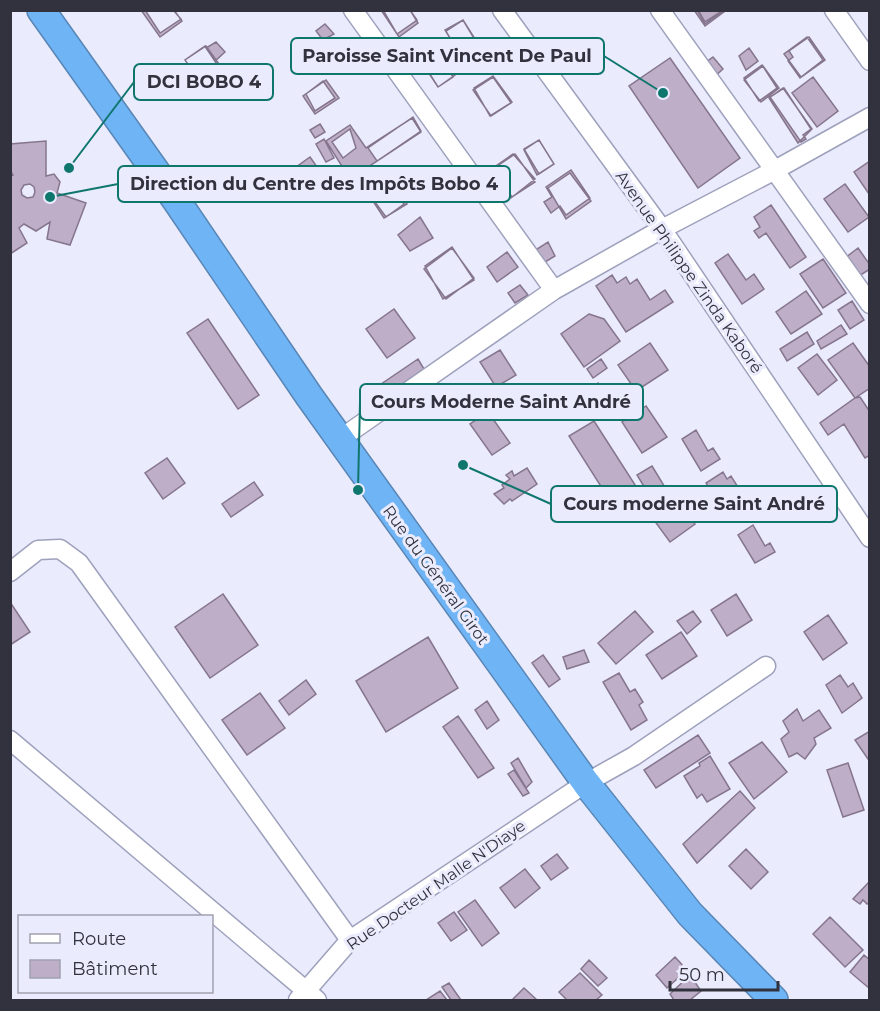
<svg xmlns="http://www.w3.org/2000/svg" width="880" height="1011" font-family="Montserrat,sans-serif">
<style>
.building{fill:#bfaec7;stroke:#85758d;stroke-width:1.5;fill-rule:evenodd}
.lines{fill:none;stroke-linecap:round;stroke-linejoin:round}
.minor-casing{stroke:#9ea1bc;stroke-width:21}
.highway-casing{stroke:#5986b5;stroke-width:30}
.minor{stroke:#fff;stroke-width:18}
.highway{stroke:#6fb4f5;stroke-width:27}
.labels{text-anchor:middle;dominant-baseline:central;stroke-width:6;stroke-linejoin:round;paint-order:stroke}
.street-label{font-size:16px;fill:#31323d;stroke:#eaebfd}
.leader{fill:none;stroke:#0f766e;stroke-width:2}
.callout-dot{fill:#0f766e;stroke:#eaebfd;stroke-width:2}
.callout{fill:#eaebfd;stroke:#0f766e;stroke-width:2}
.callout-label{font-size:18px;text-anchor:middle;font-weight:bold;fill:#31323d}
</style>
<rect width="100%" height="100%" fill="#eaebfd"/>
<path class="building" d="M141 10H174L182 21 160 37Z
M145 10H173L181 19 160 33Z
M381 10H410L418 23 399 37Z
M383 10H410L417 20 397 34Z
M694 10H725V11L705 26Z
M697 10H722L723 11 705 24Z
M698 10H722V11L705 22Z
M463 20 482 50 464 61 445 30Z
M463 20 478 45 461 57 446 31Z
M325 24 334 34 323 40 316 31Z
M807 37 823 60 801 77 784 54Z
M809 37 825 60 800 78 788 61 793 57 789 51Z
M216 42 225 52 215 61 206 48Z
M205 46 224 75 205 89 185 60Z
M206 46 227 75 205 90 185 60Z
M749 48 758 61 746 70 739 56Z
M439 51 455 75 438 87 422 63Z
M438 54 453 77 438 87 423 63Z
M713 57 723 69 714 77 705 63Z
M670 58 740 158 698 188 629 86Z
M762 65 777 88 759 101 744 78Z
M763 66 779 88 761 102 744 80Z
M493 76 512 102 490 116 474 88Z
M493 77 511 103 491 116 473 90Z
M813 77 838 111 817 127 792 93Z
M326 80 339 98 315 114 303 96Z
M323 81 335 98 315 111 306 94Z
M783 88 812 129 798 143 769 98Z
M784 88 811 129 803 135 806 139 801 142 770 97Z
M413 117 421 131 377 161 368 148Z
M412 118 421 132 350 179 326 141 350 125 366 148Z
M320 124 325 132 315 138 310 130Z
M350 129 356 148 343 158 332 142Z
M324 139 334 158 326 162 316 144Z
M539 140 554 164 539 174 524 149Z
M539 140 554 164 537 175 524 150Z
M46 141V176L54 174 60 182 57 193 86 203 70 245 47 239 50 222 36 231 24 224 19 228 27 243 10 254V176L13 175 10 170V144ZM30 184 34 187 35 192 33 197 27 198 22 195 21 190 24 185Z
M513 154 535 179 511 198 493 168Z
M515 154 535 182 512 197 493 169Z
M310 157 329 184 311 197 292 170Z
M870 161V194H869L854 172Z
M571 170 590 198 566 215 560 206 551 213 544 202 552 197 546 187Z
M570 173 591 201 566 219 548 188Z
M382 179 389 194 375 202 369 193Z
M384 182 391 193 398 189 407 204 384 218 367 192Z
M845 184 869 217 848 232 824 199Z
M395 190 404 204 386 217 375 202Z
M771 205 806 257 790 268 766 233 759 238 754 231 760 227 754 217Z
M420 217 433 238 410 251 398 235Z
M548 242 555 256 542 264 534 251Z
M452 247 474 280 443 299 425 266Z
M452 248 474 278 446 299 424 269Z
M858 248 870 265V269L859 276 845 258Z
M507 252 518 267 497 282 487 267Z
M728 254 746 280 754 274 764 289 742 304 715 263Z
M823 259 846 293 823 308 800 274Z
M612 275 617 283 626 277 630 284 637 279 650 300 665 290 673 302 626 332 596 286Z
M520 285 528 295 515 303 508 293Z
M806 291 822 314 791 334 776 312Z
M852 301 864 320 850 329 838 310Z
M394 309 415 338 387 358 366 329Z
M589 314 604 319 620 341 584 367 561 334Z
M208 319 259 395 238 409 187 333Z
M841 325 847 334 821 349 817 341Z
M807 332 814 344 787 361 780 349Z
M650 343 668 370 636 391 618 365Z
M853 343 870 367V388L855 398 828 360Z
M500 350 516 375 496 387 480 362Z
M817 354 837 380 818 395 798 368Z
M418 359 424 369 371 405 365 395Z
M601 359 607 368 593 378 587 369Z
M598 383 608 398 591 410 580 395Z
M860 397 870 412V455L865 458 844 424 828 435 820 423 855 398Z
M646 406 667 437 642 453 622 422Z
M488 412 510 443 492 455 470 424Z
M594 421 646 502 621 518 569 436Z
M696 430 708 451 713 448 720 459 701 471 682 439Z
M167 458 185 483 163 499 145 473Z
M652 466 666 489 651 498 637 475Z
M527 468 537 484 512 501 510 499 504 504 494 494 504 488 502 485 510 479 506 475 512 471 514 476Z
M723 472 727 479 731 476 748 503 744 506 746 509 729 520 706 483Z
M254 482 263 495 231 517 222 504Z
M674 494 695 524 670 542 648 512Z
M753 525 765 546 770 543 775 552 755 563 738 535Z
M223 594 258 645 210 678 175 627Z
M736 594 752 620 727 636 711 610Z
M10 602 30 632 10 645Z
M635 611 653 632 616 664 598 643Z
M693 611 701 622 687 634 677 621Z
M828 615 847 643 823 660 804 632Z
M681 632 697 656 662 679 646 655Z
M428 637 458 688 386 732 356 681Z
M584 650 589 662 567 669 563 657Z
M543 655 560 679 549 687 532 663Z
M619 673 630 692 635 689 643 702 639 705 647 720 631 730 603 682Z
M840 675 848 687 853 683 862 698 842 713 826 685Z
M306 680 316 694 289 715 279 701Z
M260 693 285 728 247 755 222 720Z
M487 701 499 720 487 729 475 710Z
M797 709 803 721 819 710 831 728 814 738 816 744 805 759 797 753 789 757 781 739 789 732 783 721Z
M458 716 494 768 478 778 443 727Z
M870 731V762L855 740Z
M698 735 710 753 656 788 644 770Z
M762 742 787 772 754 799 729 763Z
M710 756 730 789 707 802 702 794 697 798 684 776 700 766 699 763Z
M518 758 532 782 526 788 511 763Z
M848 763 864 810 843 817 827 770Z
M514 770 529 793 523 796 508 774Z
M740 791 755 808 697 863 683 844Z
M746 849 768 872 751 889 729 866Z
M557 854 568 868 551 880 541 866Z
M525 869 540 888 515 908 500 888Z
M868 883 870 885V902L867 904 863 900 860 904 853 899Z
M475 900 499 933 482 946 458 912Z
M454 912 467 930 451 941 438 923Z
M830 917 863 950 845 967 813 934Z
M864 955 870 960V989L850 972Z
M675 957 687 970 667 988 656 975Z
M589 960 607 978 598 986 581 969Z
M580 973 602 995 596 1000H567L559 992Z
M690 975 701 991 690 1000H674L670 994Z
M449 983 461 1000H451L442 987Z
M524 988 537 1000H512Z
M440 991 447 1000H426Z"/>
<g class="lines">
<g class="minor-casing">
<path id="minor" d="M353 10 554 290
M502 10 662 229 870 538
M660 10 870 304
M834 10 870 61
M340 439 554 290 662 229 775 170 870 117
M10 572 38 550 60 549 79 563 350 940
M10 740 317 1000
M298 1000 350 940 586 783 634 756 766 666"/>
</g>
<g class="highway-casing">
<path id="highway" d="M41 10 176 200 309 396 586 783 690 914 774 1000"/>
</g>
<use href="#minor" class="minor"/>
<use href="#highway" class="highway"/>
</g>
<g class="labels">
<g class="street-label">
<text transform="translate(689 272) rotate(55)">Avenue Philippe Zinda Kaboré</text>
<text transform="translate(436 575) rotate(54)">Rue du Général Girot</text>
<text transform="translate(436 885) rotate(-35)">Rue Docteur Malle N'Diaye</text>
</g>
</g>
<path class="leader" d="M663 93L604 56M69 168L134 82M50 197L118 184M358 490L360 402M463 465L551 504"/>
<g class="callout-dot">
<circle cx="663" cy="93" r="6"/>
<circle cx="69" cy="168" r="6"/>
<circle cx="50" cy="197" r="6"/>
<circle cx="358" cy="490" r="6"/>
<circle cx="463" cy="465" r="6"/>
</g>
<g class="callout">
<rect x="291" y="38" width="313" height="36" rx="6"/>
<rect x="134" y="64" width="139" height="36" rx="6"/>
<rect x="118" y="166" width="392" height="36" rx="6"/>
<rect x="360" y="384" width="283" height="36" rx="6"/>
<rect x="551" y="486" width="286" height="36" rx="6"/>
</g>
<g class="callout-label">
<text x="447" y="62">Paroisse Saint Vincent De Paul</text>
<text x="204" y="88">DCI BOBO 4</text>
<text x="314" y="190">Direction du Centre des Impôts Bobo 4</text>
<text x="501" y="408">Cours Moderne Saint André</text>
<text x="694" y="510">Cours moderne Saint André</text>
</g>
<rect width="880" height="1011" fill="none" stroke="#31323d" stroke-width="24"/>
<rect x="18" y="915" width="195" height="78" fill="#eaebfd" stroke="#a0a1b0" stroke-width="1.5"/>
<rect x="30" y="934" width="30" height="9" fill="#ffffff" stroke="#a0a1b0" stroke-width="1.5"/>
<text x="72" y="945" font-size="18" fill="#31323d">Route</text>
<rect x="30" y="960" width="30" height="18" fill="#bfaec7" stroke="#a0a1b0" stroke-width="1.5"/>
<text x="72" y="975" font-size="18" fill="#31323d">Bâtiment</text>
<path d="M670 981v9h108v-9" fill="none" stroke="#31323d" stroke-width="3"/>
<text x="679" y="981" font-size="18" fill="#31323d" stroke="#eaebfd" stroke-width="4.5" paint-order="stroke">50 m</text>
</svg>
